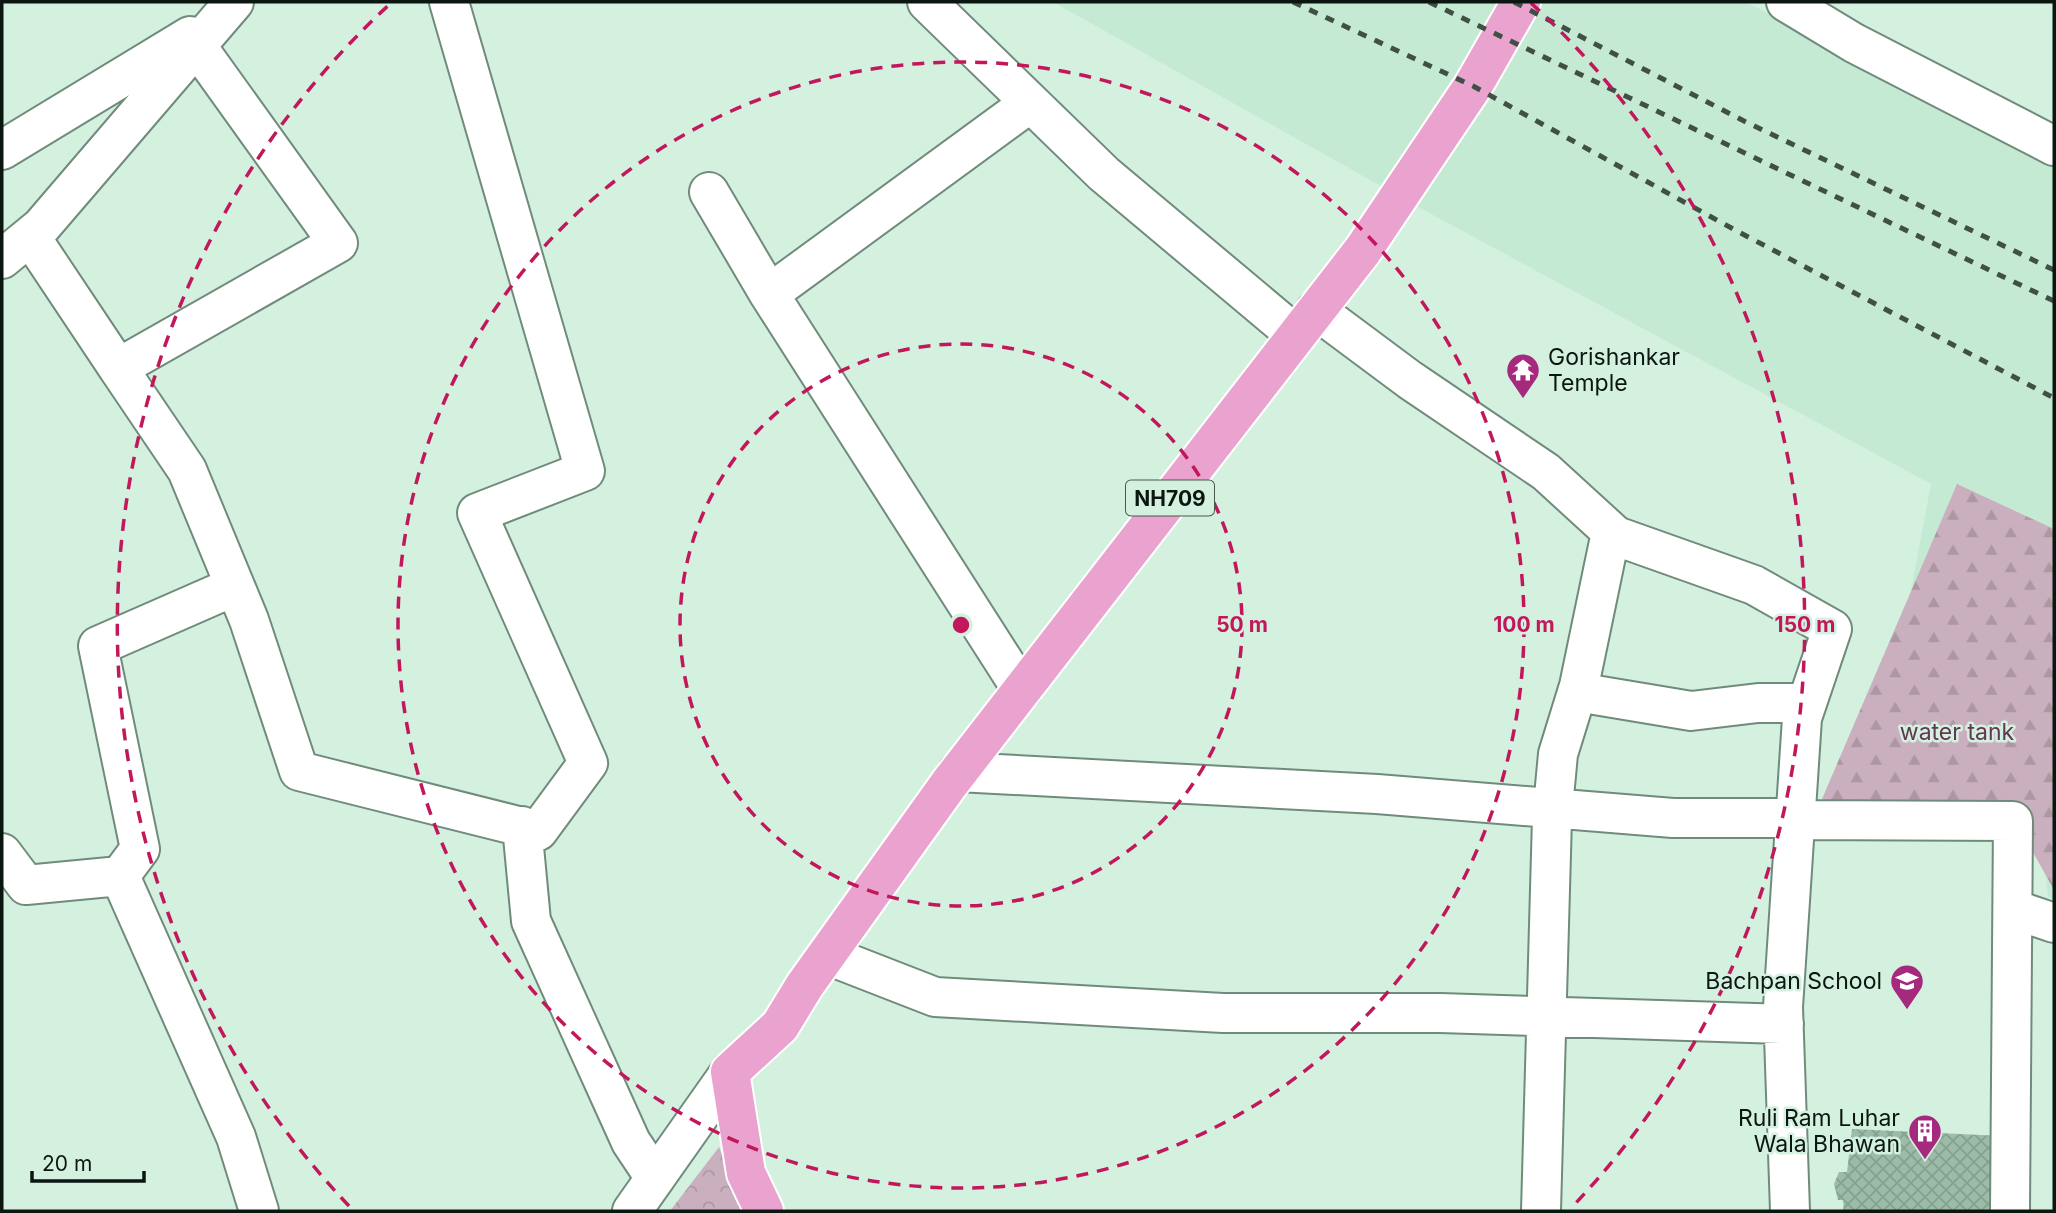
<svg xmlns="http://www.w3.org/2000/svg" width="2056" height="1213" font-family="Inter,sans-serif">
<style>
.built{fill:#c5ead4}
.forest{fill:url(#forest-firs)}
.park{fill:url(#park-crowns)}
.building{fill:url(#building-cross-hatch);filter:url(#shadow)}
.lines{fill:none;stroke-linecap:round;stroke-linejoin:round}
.minor-casing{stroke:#708b7b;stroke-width:42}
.tertiary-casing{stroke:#708b7b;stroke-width:42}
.primary-casing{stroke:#fff;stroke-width:42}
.minor{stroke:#fff;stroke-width:38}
.tertiary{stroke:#fff;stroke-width:38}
.primary{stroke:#eaa3cf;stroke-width:38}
.rail{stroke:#405047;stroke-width:5;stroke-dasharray:9 9;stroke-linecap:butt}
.ring{fill:none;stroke:#c2185b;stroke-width:3.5;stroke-dasharray:12 9}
.labels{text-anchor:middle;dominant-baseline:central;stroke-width:5;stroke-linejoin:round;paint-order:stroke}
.shield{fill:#d4f1e0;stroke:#47584e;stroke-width:2}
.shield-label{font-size:21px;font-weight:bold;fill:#0b1610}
.poi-label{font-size:23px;fill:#0b1610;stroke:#d4f1e0;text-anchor:end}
.park-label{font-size:23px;fill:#633651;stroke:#d4f1e0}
.centre{fill:#c2185b;stroke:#d4f1e0;stroke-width:3.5}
.ring-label{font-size:21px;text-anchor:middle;font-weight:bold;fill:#c2185b;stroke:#d4f1e0;stroke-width:5;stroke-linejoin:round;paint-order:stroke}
</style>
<defs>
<pattern id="forest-firs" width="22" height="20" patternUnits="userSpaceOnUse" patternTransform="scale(1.75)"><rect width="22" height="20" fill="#cab0be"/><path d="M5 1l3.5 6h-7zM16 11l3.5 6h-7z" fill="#ac97a2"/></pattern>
<pattern id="park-crowns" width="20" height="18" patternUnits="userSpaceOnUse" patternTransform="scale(1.75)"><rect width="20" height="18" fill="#cab0be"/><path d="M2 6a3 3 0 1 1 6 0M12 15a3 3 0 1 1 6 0" fill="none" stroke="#ac97a2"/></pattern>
<pattern id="building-cross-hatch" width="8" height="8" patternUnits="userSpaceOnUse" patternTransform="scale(1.75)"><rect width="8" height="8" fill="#9cbca9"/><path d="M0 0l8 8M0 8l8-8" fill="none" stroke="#85a190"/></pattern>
<filter id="shadow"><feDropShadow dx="6" dy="6" stdDeviation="0" flood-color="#0004"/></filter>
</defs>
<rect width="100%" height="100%" fill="#d4f1e0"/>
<path class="built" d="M1053 2H1745L2054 149V900L2048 897 2038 813 1876 775 1931 484 1420 208Z"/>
<path class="forest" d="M1957 484 2054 529V890L2024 836 1931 827 1822 799Z"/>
<path class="park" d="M719 1147 744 1211H670Z"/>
<path class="building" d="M1852 1129 2003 1136 2000 1211H1843L1844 1200H1838L1834 1184 1839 1172H1847Z"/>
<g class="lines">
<g class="minor-casing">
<path id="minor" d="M927 2 1104 174 1296 335
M1786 2 1854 43 2054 146
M2 150 190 36
M709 192 769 294 1022 690
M30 236 118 368 338 243 196 45
M2 259 41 227 234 2
M769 294 1030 103
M1316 310 1410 380 1546 472 1616 536 1754 585 1832 629 1802 718 1783 1007 1790 1211
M118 368 187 470 249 620 299 771 538 831 588 763 477 513 585 471 449 2
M235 586 98 646 140 849 120 876 236 1137 259 1211
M1577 692 1691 711 1758 703H1807
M958 772 1377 794 1673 818H1796
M1797 820 2013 821 2010 1211
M522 826 531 921 631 1142 655 1178
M2 853 26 885 120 876
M2013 909 2054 923
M827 955 935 997 1223 1013H1440L1784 1024
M1541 1211 1552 818 1558 754 1579 686 1611 532"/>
</g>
<g class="tertiary-casing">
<path id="tertiary" d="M632 1211 730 1072"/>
</g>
<g class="primary-casing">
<path id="primary" d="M764 1211 746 1173 730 1072 780 1026 805 985 949 784 1363 250 1473 86 1521 2"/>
</g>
<use href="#minor" class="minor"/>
<use href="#tertiary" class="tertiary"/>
<use href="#primary" class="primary"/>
<path class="rail" d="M1293 2 1473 86 1735 230 2054 398
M1429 2 2054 301
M1514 2 1744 121 2054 270"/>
</g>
<g class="ring">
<circle cx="961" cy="625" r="281"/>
<circle cx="961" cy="625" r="563"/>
<path d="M349 1206A844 844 0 0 1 391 3M1531 3A844 844 0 0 1 1573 1206"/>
</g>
<defs>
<g id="temple-pin" transform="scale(1.75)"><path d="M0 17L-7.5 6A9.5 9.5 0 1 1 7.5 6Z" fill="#a5297c" stroke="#d4f1e0"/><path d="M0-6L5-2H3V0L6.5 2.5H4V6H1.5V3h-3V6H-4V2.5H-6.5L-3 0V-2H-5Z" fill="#fff"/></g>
<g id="school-pin" transform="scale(1.75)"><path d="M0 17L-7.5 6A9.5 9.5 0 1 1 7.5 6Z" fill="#a5297c" stroke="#d4f1e0"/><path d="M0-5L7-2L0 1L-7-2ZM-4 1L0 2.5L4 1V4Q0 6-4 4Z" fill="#fff"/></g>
<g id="building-pin" transform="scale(1.75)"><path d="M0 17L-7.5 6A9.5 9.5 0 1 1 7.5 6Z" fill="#a5297c" stroke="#d4f1e0"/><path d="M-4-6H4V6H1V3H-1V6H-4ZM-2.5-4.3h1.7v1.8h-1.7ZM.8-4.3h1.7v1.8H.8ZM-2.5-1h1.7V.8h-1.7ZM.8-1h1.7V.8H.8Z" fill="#fff"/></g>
</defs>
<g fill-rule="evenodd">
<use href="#temple-pin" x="1523" y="370"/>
<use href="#school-pin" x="1907" y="981"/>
<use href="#building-pin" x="1925" y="1131"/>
</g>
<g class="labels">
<rect class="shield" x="1126" y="480.5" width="88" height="35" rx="5"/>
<g class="shield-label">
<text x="1170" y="498">NH709</text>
</g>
<g class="poi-label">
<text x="1548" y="357" text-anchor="start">Gorishankar<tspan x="1548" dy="26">Temple</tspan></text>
<text x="1882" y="981">Bachpan School</text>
<text x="1900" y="1118">Ruli Ram Luhar<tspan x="1900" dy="26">Wala Bhawan</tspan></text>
</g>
<g class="park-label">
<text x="1957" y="732">water tank</text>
</g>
</g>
<circle cx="961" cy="625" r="10" class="centre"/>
<g class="ring-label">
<text x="1242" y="632">50 m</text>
<text x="1524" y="632">100 m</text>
<text x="1805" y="632">150 m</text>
</g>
<rect width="2056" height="1213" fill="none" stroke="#0b1610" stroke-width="7"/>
<path d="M32 1171v10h112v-10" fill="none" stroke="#0b1610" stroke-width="3.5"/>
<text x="42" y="1171" font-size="21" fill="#0b1610" stroke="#d4f1e0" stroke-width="5" paint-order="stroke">20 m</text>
</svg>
